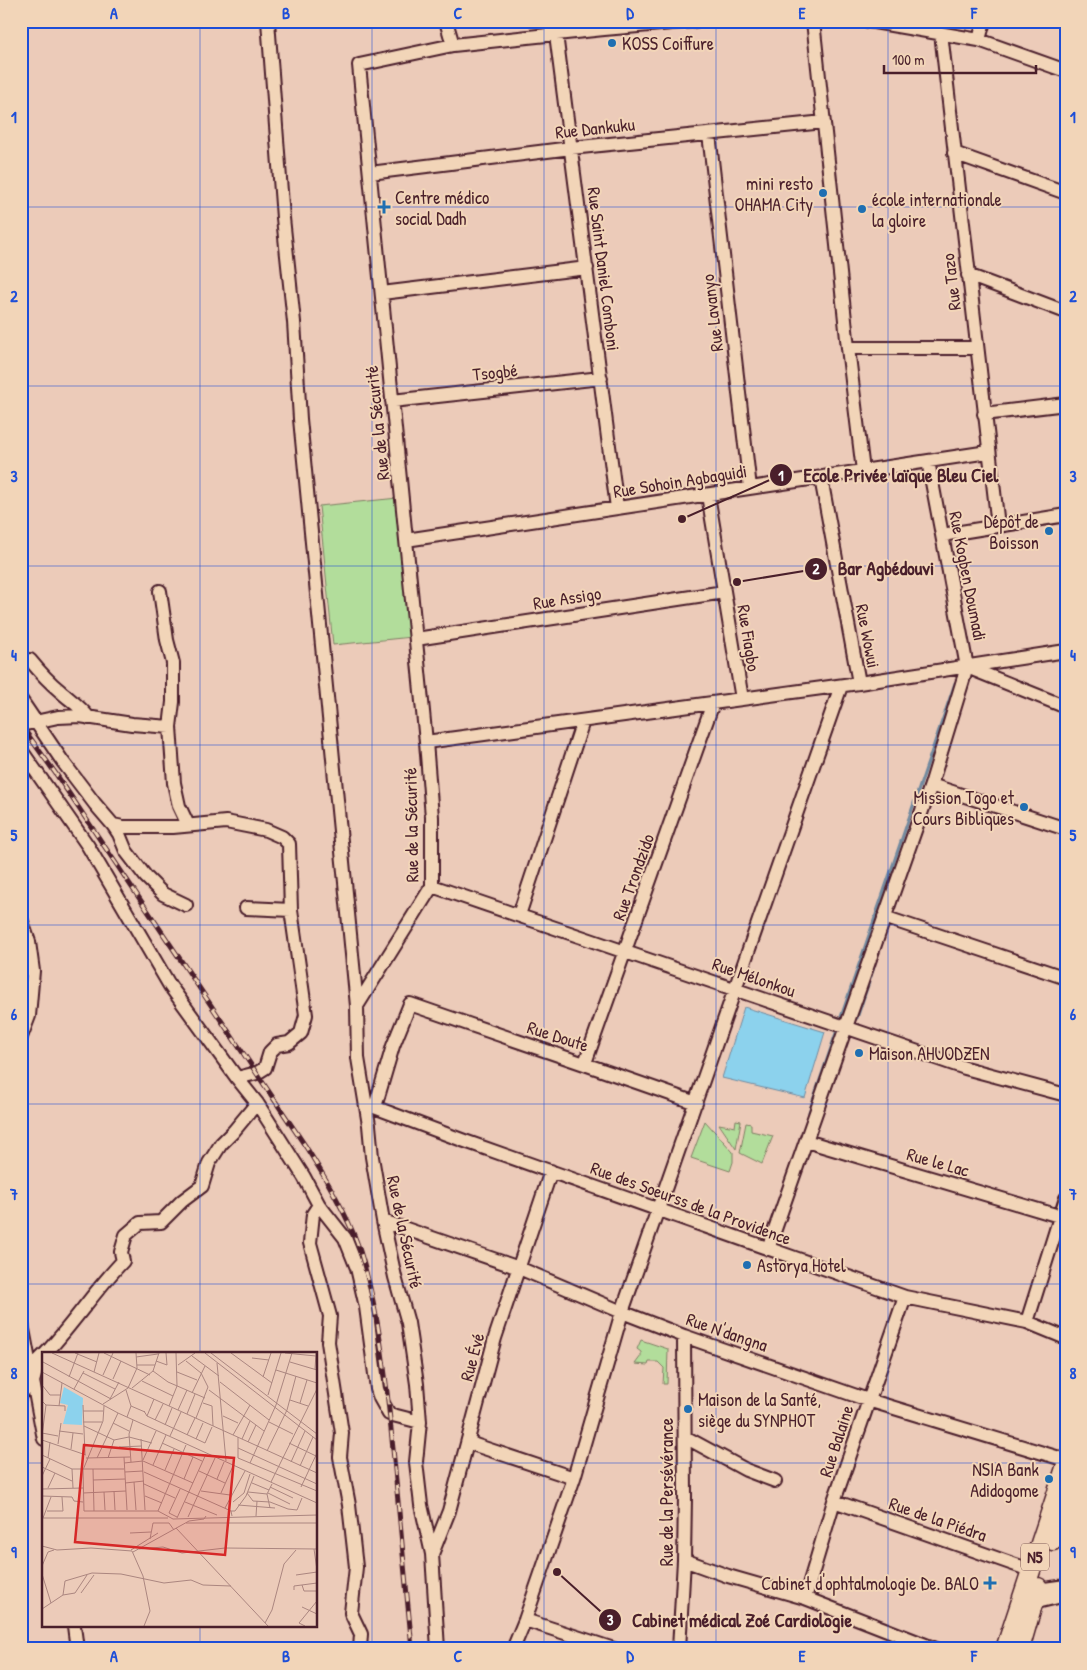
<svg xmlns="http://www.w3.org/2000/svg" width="1087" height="1670" font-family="'Patrick Hand',sans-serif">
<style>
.green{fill:#b2dd9b;stroke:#7e7e63}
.water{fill:#8cd2ed;stroke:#728a9f}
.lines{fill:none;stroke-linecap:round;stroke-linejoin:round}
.stream{stroke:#728a9f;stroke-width:3}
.minor-casing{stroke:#4a1f2b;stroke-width:16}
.highway-casing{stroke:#4a1f2b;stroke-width:21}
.minor{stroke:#f2d5b8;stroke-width:12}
.highway{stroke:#f2d5b8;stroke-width:18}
.rail-casing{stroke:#4a1f2b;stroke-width:5}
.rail{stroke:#f2d5b8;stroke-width:3;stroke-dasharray:9;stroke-linecap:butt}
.grid{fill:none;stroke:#1d4ed8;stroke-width:1;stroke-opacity:0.55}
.poi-dot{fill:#1f6fb2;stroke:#f2d5b8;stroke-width:2}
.labels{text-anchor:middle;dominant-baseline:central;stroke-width:4;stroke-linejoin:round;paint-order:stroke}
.shield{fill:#f2d5b8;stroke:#7c5655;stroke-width:1}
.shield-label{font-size:16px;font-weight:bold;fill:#4a1f2b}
.poi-label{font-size:18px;fill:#4a1f2b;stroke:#f2d5b8;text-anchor:start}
.street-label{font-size:18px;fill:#4a1f2b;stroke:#f2d5b8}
.inset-road{fill:none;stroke:#ab8680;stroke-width:1}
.view{fill:#d62828;fill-opacity:0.15;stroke:#d62828;stroke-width:2.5}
.inset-edge{fill:none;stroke:#4a1f2b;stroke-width:2.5}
.leader{fill:none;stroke:#4a1f2b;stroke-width:2}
.callout-dot{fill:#4a1f2b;stroke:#f2d5b8;stroke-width:2}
.mark-label{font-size:15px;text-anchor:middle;font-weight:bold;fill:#fff}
.callout-label{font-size:19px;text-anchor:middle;font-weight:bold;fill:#4a1f2b;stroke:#f2d5b8;stroke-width:4;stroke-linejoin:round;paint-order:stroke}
.neatline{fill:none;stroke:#1d4ed8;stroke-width:2}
.grid-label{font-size:16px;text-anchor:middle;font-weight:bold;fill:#1d4ed8}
</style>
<rect width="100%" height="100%" fill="#eccbb9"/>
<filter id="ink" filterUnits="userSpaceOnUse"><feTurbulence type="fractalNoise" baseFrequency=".02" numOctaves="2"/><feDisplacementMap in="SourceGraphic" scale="10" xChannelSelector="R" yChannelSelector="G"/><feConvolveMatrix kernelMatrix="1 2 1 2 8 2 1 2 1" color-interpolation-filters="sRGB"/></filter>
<g filter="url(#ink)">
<path class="green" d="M398 498 412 637 333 645 319 506Z
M736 1120 741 1121 736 1149 719 1124 735 1127Z
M705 1121 733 1152V1162L730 1171 691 1158Z
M746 1123 751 1124V1131L773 1136 762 1164 740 1153Z
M641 1340 668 1349 667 1384H663L664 1368 658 1362H649L648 1365 635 1364 641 1356V1352L637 1349Z"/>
<path class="water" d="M744 1007 825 1032 805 1098 722 1078Z"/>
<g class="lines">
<path class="stream" d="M841 1017 955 683
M857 1018 874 967
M809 1112 836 1033"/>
<g class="minor-casing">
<path id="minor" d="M268 21 283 218 294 322 300 419 357 1006
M446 21 453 45
M813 21 848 348 863 471
M868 21 979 40 1066 71
M941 33 998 526
M556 34 617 508
M979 40 984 21
M709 134 750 488
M954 153 1066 193
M370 173 571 148 824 122
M968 275 1066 312
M382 293 587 268
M848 348H976
M392 401 601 378
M984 414 1066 404
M821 478 859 683
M708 495 742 699
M942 535 1066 515
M406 540 988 452
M160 591 167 640 173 663V702L170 727 174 783 179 806 188 825
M416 639 724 592
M21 662 30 660C39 671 49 682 60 691 71 701 79 705 89 718
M967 667 1066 707
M21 700 63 762 95 804 113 825 119 834 126 851 146 877 163 894 186 905
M21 725 58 717 80 716 132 724 170 727
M426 742 859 683 1066 651
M21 750 88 846 170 986 237 1078 257 1103 304 1177 319 1205 345 1238 357 1268 366 1307 377 1389 380 1398 389 1414 420 1422
M931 785 1066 829
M113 825 123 827H173L226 822 266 830 282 837 289 844 291 910 306 1015 301 1033 289 1043 277 1045 270 1052 265 1068 257 1073 237 1078
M432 886 965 1068 1066 1095
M246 908 291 910
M519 915 583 721
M884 917 1066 978
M21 919 29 942 33 971 29 1016 21 1037
M585 1063 713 703
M366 1104 462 1140 905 1297 1027 1322 1066 1338
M375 1107 393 1046 410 1004C505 1037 601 1069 696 1103
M806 1141 1059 1216
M319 1205 313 1214 310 1243 330 1316 328 1342 342 1433 340 1457 349 1505 356 1567 351 1613 361 1634 360 1649
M383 1221 519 1268 622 1312 684 1336 868 1400 1066 1460
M768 1249 931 785 967 667 928 461
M21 1319 44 1439
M1027 1322 1066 1198
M45 1354C73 1324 95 1290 123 1261L121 1252 126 1235 140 1223 161 1222 182 1201 202 1186 209 1163 221 1144 233 1132 257 1103
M21 1393 33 1382 39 1360 44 1355
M685 1437 746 1470 775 1481
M468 1441 475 1445 574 1478
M834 1501 1030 1570
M432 1554 449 1511 495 1338 551 1171
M684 1560 728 1576 805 1598 936 1649
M1037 1590 1066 1586
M805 1598 834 1501 905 1297
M1033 1603 1066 1595
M525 1620 614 1649
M74 1626 77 1649
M438 1649 432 1554 421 1505 416 1462 420 1422 417 1384 408 1323 395 1277 383 1221 372 1157 369 1125 358 1058 357 1006 432 886V817L426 742 359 65 453 45 604 29 695 21
M513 1649 525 1620 574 1478 622 1312 841 686
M679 1649 684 1560 685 1497 684 1336"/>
</g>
<g class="highway-casing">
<path id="highway" d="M1053 1541 1066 1504
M1005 1649 1066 1465
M1020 1649 1038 1587"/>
</g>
<use href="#minor" class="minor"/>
<use href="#highway" class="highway"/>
<g class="rail-casing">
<path id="rail" d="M21 725 56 774 306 1147C326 1179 346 1212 359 1248 380 1313 386 1380 393 1449 399 1515 406 1582 412 1649"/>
</g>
<use href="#rail" class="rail"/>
</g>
</g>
<path class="grid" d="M200 21V1354M372 21V1649M544 21V1649M716 21V1649M888 21V1649M21 207H1066M21 386H1066M21 566H1066M21 745H1066M21 925H1066M21 1104H1066M21 1284H1066M21 1463H44M316 1463H1066M200 1626V1649"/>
<g class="poi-dot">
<circle cx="612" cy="43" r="5"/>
<circle cx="823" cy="193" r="5"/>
<path d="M381.5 199.5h5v5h5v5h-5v5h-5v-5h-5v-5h5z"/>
<circle cx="862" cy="209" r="5"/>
<circle cx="1049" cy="531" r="5"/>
<circle cx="1024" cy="807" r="5"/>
<circle cx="859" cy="1053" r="5"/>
<circle cx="747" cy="1265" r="5"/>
<circle cx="688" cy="1409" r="5"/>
<circle cx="1049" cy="1479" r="5"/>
<path d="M987.5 1575.5h5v5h5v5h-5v5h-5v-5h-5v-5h5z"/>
</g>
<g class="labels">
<rect class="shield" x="1021" y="1543.5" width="28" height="27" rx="4"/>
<g class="shield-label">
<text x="1035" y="1557">N5</text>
</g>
<g class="poi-label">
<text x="622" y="43">KOSS Coiffure</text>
<text x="813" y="183" text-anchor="end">mini resto<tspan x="813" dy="21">OHAMA City</tspan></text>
<text x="395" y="197">Centre médico<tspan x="395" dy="21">social Dadh</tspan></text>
<text x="872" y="199">école internationale<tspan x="872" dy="21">la gloire</tspan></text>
<text x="1039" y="521" text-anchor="end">Dépôt de<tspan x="1039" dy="21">Boisson</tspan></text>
<text x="1014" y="797" text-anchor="end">Mission Togo et<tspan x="1014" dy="21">Cours Bibliques</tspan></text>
<text x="869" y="1053">Maison AHUODZEN</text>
<text x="757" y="1265">Astorya Hotel</text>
<text x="698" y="1399">Maison de la Santé,<tspan x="698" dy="21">siège du SYNPHOT</tspan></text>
<text x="1039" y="1469" text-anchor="end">NSIA Bank<tspan x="1039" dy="21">Adidogome</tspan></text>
<text x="979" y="1583" text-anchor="end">Cabinet d'ophtalmologie De. BALO</text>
</g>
<g class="street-label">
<text transform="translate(595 128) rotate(-6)">Rue Dankuku</text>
<text transform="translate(604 269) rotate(83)">Rue Saint Daniel Comboni</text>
<text transform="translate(951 282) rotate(-97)">Rue Tazo</text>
<text transform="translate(712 313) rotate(-97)">Rue Lavanyo</text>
<text transform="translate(495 372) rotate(-6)">Tsogbé</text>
<text transform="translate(377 423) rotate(-96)">Rue de la Sécurité</text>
<text transform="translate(680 481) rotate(-9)">Rue Sohoin Agbaguidi</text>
<text transform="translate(968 576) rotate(79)">Rue Kogben Doumadi</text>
<text transform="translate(567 598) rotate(-9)">Rue Assigo</text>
<text transform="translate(868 636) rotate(79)">Rue Wowui</text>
<text transform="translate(749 638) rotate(81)">Rue Fiagbo</text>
<text transform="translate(411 825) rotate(-91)">Rue de la Sécurité</text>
<text transform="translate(633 877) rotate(-70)">Rue Trondzido</text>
<text transform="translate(754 977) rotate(19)">Rue Mélonkou</text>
<text transform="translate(558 1036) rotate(18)">Rue Doute</text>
<text transform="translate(938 1162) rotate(16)">Rue le Lac</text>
<text transform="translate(691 1203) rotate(20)">Rue des Soeurss de la Providence</text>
<text transform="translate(405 1232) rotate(78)">Rue de la Sécurité</text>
<text transform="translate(727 1332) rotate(19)">Rue N'dangna</text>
<text transform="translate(472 1357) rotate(-75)">Rue Évé</text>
<text transform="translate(836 1441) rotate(-72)">Rue Balaine</text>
<text transform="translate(666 1492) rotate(-90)">Rue de la Persévérance</text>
<text transform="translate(938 1519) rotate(19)">Rue de la Piédra</text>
</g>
</g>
<g transform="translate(42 1352)">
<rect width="275" height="275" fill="#eccbb9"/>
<path d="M22 35 41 46 40 73 21 72 26 53 18 51Z" fill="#8cd2ed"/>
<path class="inset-road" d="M10 1 275 121M33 1 55 10M62 1 108 23M163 1 275 88M169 1 275 82M189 1 230 31M243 1 274 4M150 4 177 24M94 5 116 2M210 6 227 8M114 9 125 13 124 1M144 9 159 21 166 35 154 66M1 10 69 47M248 10 275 18M175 11 184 109M95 13H113M136 13 153 1M273 17 274 1M234 18 275 31M111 19 126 30 163 46M0 20 76 61 275 151M52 20 57 1M135 20 155 28M41 21 73 37M61 23 71 1M27 25 36 1M221 25 229 1M71 27 79 9M100 29 131 44M178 30 227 68M0 33 8 43H18M90 36 111 19 117 1M32 37 42 19M84 38 89 54 85 65M167 38 222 79M150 41 163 14M226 43 239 1M68 47 77 30M248 48 266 54M0 49 4 53 23 54V59M161 51 170 54 171 74M258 51 265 28M61 52 86 36 95 16 94 1M41 53 43 102M17 54 20 31M62 54 61 69 41 118 42 159H116L131 167 275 163M89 54 103 60M127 54 135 34 134 1M136 58 145 38M41 59H61M102 59 105 64 163 91 170 75M145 62 153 42M105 64 112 47M181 64 196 71M113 68 121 52M41 70H60M227 70 251 82M71 71 87 79M123 73 130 56M42 74 72 88M17 79 41 82M0 81 16 84M145 83 153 66M191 83 208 53M0 84 4 53M128 84 139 60M196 85V106L275 139M99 87 103 158M154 87 161 71M200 87 208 69M0 88 44 103M72 88 87 85 110 91M206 90 214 73M120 91 160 109M247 91 274 104M16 92 19 71M77 95 100 94M196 96 275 132M29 97 31 81M225 99 245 58 254 24M0 103 30 117H82M82 105 85 158M6 106 8 90M44 106 88 105M55 106 76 61M66 106 72 88M101 108 114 79M89 110 87 82 91 68M249 110 263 79M82 111 101 109 151 131M208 111 234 53 250 1M111 113 124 83M258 114 271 85M0 115 30 129M30 117 31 136M51 117 52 159M123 118 132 97M157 119 183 131M83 120 101 119M102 120 189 159M0 124 8 107M142 127 151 105M175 127 182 110M51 128 83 127M92 130 94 158M229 130 275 37M83 131 102 129M210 131 227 138M102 132 133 146M228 135 251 146M259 135 275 101M6 136 13 121M0 137 41 136M72 139 73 158M159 139 188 143M62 140 63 158M206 140 225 142M41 141 84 139M179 141 191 114M205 141 211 149 228 150 246 157 255 158 260 146M226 141 248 152M0 144 30 145 32 149 41 150M103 144 120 151M143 150 175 163M191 150 202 141 208 122M196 153 233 156M183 156 203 119M228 156 225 142 230 132M5 159H21L20 145M116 159 144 93M190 164 189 159H193L204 144 212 124M214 164 215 149M135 165 127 161 138 137M146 165 173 106M0 166H126M1 166 9 145M135 166 164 102M144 171H275M134 176 226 274M88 181 109 180M108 187 111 171H127L132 178M0 194 15 198 49 196 90 199 101 224 108 259 102 274M97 197 121 195 140 201 183 196 275 197M272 197 275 218M89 198 116 181M91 200 147 169 162 167 164 164M0 214 6 200 12 198M0 222 9 251M254 223 275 220M260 233 262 239H275M252 238V234L275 231M39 241 52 223M21 243 33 241 45 223M260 255 275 262M0 257 21 243 23 229 50 221 79 222 122 231 149 228 161 233 189 234M223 271 230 258 242 212 254 198M263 274 257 271 275 249"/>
<path class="view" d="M42 93 192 106 183 203 33 190Z"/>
<rect width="275" height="275" class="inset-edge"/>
</g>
<path class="leader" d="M682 519L781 475M737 582L816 569M557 1572L610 1620"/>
<g class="callout-dot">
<circle cx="682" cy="519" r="5"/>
<circle cx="737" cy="582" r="5"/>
<circle cx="557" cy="1572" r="5"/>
<circle cx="781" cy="475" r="12"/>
<circle cx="816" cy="569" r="12"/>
<circle cx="610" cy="1620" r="12"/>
</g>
<g class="mark-label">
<text x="781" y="481">1</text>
<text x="816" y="574">2</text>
<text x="610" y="1625">3</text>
</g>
<g class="callout-label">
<text x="901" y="482">Ecole Privée laïque Bleu Ciel</text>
<text x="886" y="575">Bar Agbédouvi</text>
<text x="742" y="1627">Cabinet médical Zoé Cardiologie</text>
</g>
<rect width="1087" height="1670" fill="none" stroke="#f2d5b8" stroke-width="55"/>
<path d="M884 65v8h152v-8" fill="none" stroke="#4a1f2b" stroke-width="2.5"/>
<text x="892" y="65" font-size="15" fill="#4a1f2b" stroke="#f2d5b8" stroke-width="4" paint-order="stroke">100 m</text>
<rect x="28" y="28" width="1032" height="1614" class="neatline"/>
<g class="grid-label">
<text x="114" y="19">A</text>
<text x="286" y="19">B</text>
<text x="458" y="19">C</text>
<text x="630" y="19">D</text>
<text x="802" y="19">E</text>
<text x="974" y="19">F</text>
<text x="14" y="123">1</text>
<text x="1073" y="123">1</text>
<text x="14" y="302">2</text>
<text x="1073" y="302">2</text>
<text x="14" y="482">3</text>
<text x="1073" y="482">3</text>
<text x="14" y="661">4</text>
<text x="1073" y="661">4</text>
<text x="14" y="841">5</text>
<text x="1073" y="841">5</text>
<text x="14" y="1020">6</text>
<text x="1073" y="1020">6</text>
<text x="14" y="1200">7</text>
<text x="1073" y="1200">7</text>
<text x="14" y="1379">8</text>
<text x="1073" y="1379">8</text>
<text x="14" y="1558">9</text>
<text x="1073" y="1558">9</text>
<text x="114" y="1662">A</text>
<text x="286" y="1662">B</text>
<text x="458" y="1662">C</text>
<text x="630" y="1662">D</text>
<text x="802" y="1662">E</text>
<text x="974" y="1662">F</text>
</g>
</svg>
